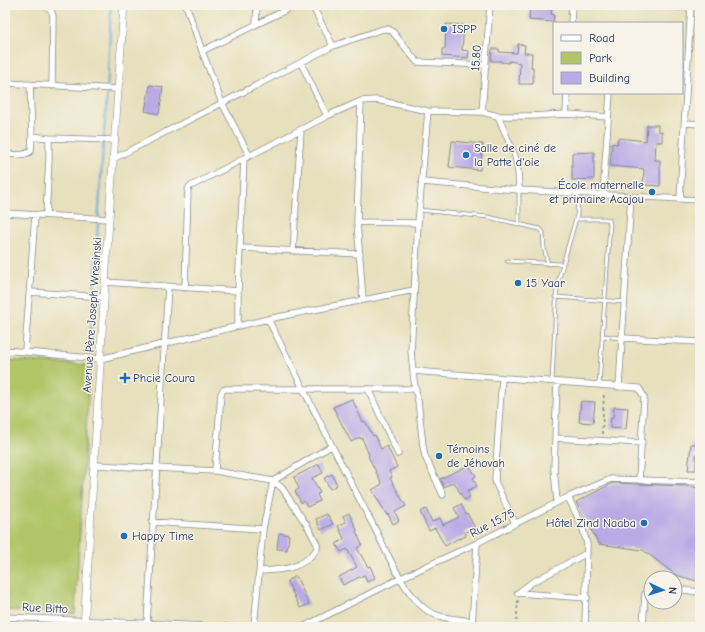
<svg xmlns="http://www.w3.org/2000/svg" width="705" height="632" font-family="'Comic Neue',sans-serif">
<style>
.green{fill:#b1c568;stroke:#667a63}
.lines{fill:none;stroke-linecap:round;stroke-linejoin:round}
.stream{stroke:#5ea5d4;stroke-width:2}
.building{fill:#b9aae6}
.service-casing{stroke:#81888d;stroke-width:4.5}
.minor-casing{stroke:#81888d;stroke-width:7}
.tertiary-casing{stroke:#81888d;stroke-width:8}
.path{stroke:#81888d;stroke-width:1.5;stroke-dasharray:3 3;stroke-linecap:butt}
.service{stroke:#fff;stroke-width:3}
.minor{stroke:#fff;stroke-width:5.5}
.tertiary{stroke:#fff;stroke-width:7}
.poi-dot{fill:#1f6fb2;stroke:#f7f3e8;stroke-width:1.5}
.labels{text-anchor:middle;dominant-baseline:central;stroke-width:3;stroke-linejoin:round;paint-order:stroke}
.poi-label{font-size:12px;fill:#1b2f5e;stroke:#f7f3e8;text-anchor:start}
.street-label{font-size:12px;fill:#1b2f5e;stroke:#f7f3e8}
</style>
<rect width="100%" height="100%" fill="#f7f3e8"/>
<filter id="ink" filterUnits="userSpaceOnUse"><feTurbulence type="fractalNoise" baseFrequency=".025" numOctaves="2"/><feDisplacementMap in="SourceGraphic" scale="8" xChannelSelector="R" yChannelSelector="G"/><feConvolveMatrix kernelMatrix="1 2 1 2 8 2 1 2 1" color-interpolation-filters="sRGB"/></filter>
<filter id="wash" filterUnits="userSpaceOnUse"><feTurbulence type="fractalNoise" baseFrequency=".012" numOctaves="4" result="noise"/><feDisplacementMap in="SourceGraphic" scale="16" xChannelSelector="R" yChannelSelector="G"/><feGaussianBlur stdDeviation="0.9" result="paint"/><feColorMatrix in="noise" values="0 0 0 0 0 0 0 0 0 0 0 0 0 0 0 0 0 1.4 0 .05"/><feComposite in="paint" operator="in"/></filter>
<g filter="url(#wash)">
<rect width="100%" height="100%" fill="#e7e0bc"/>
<path class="green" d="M5 360 90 365 75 614 5 610Z"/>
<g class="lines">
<path class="stream" d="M90 348 103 147 107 96 111 5"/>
</g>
<g id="blocks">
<path class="building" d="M530 5 552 6 551 14 554 15 553 22 529 20Z
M446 24 464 25 462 50 469 51 468 58 442 56V49H445Z
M518 44 525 45 524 53H532L531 67H533V84H519L520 63 509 61V63L501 62V61H491L492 49H499V52L517 53Z
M150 85 163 87 159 114 145 111Z
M647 125H658V131L662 132V142H656L655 160H660V186L643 185 644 169 610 166 612 143 617 144 618 138 646 141Z
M452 141 483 144 480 170 449 167Z
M594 152V179L572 180V153Z
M352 399 363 422 365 421 373 436 375 435 381 449 387 446 397 467 389 471 392 477 390 478 406 506 395 512 399 521 393 524 388 514 387 515 372 490 382 484 368 456 369 455 362 438 360 439V437L351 442 333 407Z
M581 401 595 402 593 423 579 422Z
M614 407 628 408 626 429 610 428 611 418H613Z
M691 444H700V453L699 454H696V470H688Z
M319 464 323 473 312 478 320 493 317 494 320 501 307 507 304 501 301 503 295 491 299 489 294 477Z
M469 465 476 476 473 478 477 486 467 491 470 497 464 500 454 482 444 487 440 479Z
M332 474 337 485 330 489 324 478Z
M613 483 686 486 700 488V582L676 575 643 550 599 544 576 502Z
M461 504 466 514 467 513 475 528 465 532 466 536 459 539V538L445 546 435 528 429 531 420 512 426 509 432 522 440 518 443 525 459 517 454 508Z
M349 513 357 530 356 531 362 545 357 548 368 567 370 566 375 578 367 582 364 575 343 585 339 577 357 567 347 549 341 552 336 544 344 539 338 526 346 522 343 516Z
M327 514 333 524 321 530 316 519Z
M279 533 289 535 287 550 277 549Z
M296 576 309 604 300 608 287 581Z"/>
</g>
</g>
<g filter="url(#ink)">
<use href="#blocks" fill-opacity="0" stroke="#81888d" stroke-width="1"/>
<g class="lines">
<g class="service-casing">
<path id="service" d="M419 210 488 217 540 229 543 232 544 248 548 264
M576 219H605L609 220 610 224 599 385
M519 225V190
M507 261 562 264
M555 297 625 302
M602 336 622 338
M552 381 557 285 577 215 578 193"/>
</g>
<g class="minor-casing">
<path id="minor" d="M42 5 51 10 53 16 52 86
M186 5 202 51 222 103 249 155
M312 5 333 46
M651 5 691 8
M256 23 257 5
M571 23 572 5
M202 51 296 5
M301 63 327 116
M5 83 118 89
M361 101 357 222 363 300
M428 111 418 223 411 351 414 381 418 401 423 446 425 456 443 495
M482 112 490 5
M566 114 567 93
M498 116H532L566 114 608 117
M685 123 700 124
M32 136 49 138 115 140
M5 154C14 154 24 157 31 151L32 136 30 85
M113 159 333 46 383 29H388L392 31 417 62 486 65
M422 182 519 190 700 200
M603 194 610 93
M680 199 691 5
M5 213 109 219
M46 215 49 159V138
M357 222 418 223
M241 248 360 254
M293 251 301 130
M105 282 238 291
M185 288 188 190 189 187 327 116 361 101 377 100 428 111 482 112 498 116 515 156 518 171 519 190
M30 292 104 297
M268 319C303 388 337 457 373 525 386 550 402 590 424 608 437 619 456 619 473 621
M238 325V291L244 158
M622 338 700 342
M5 350 100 359 268 319 414 290
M25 351 35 215
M413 371 639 388 644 397 639 480
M502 378 495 479 496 484 515 523
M557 382 554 469 557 502
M619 387 631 196
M368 389 398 454
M555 438 642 443
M94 465 215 471 273 481 331 446
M215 471 221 394 223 390 226 389H416
M568 497 582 526 587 544 585 627
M152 522 263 529
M675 589 700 592
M518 593 531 583 587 553
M518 593 587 598
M5 617 227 627
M147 623 168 287
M254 627 263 529 273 481 282 488 308 527 317 544V549C301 570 283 570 259 571
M303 627 401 578 477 543 568 497 611 479 700 482
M472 627 477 543
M643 627 645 594 651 591"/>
</g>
<g class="tertiary-casing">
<path id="tertiary" d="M84 627 109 219 124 5"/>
</g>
<path class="path" d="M602 434 604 392
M516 627 518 599"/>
<use href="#service" class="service"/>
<use href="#minor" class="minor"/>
<use href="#tertiary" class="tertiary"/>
</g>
</g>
<g class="poi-dot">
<circle cx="444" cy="29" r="4"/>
<circle cx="466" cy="155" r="4"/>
<circle cx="652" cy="192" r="4"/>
<circle cx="518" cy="283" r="4"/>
<path d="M123 372h4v4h4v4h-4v4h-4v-4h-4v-4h4z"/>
<circle cx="439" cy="456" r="4"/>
<circle cx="644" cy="523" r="4"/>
<circle cx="124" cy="536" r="4"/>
</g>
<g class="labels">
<g class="poi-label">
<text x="452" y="29">ISPP</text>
<text x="474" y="148">Salle de ciné de<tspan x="474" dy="14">la Patte d'oie</tspan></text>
<text x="644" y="185" text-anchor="end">École maternelle<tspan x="644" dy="14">et primaire Acajou</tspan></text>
<text x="526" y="283">15 Yaar</text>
<text x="133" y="378">Phcie Coura</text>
<text x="447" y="449">Témoins<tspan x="447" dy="14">de Jéhovah</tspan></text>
<text x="636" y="523" text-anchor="end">Hôtel Zind Naaba</text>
<text x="132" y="536">Happy Time</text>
</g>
<g class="street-label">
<text transform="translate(476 58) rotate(-86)">15.80</text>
<text transform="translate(92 315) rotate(-86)">Avenue Père Joseph Wresinski</text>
<text transform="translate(492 523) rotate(-27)">Rue 15.75</text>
<text transform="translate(45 608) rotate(3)">Rue Bitto</text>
</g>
</g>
<rect width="705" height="632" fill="none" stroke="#f7f3e8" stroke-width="20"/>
<rect x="553" y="22" width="130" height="72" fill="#f7f3e8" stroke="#9fa5b1"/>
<rect x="561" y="35" width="20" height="6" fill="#ffffff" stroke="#9fa5b1"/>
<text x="589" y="42" font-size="12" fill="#1b2f5e">Road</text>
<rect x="561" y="52" width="20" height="12" fill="#b1c568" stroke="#9fa5b1"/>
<text x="589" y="62" font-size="12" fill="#1b2f5e">Park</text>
<rect x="561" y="72" width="20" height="12" fill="#b9aae6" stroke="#9fa5b1"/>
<text x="589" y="82" font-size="12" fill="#1b2f5e">Building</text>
<g transform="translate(663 590) rotate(94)"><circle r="19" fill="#f7f3e8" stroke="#9fa5b1"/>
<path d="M0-3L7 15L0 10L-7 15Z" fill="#1f6fb2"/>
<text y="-6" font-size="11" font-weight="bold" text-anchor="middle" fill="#1b2f5e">N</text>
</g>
</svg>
